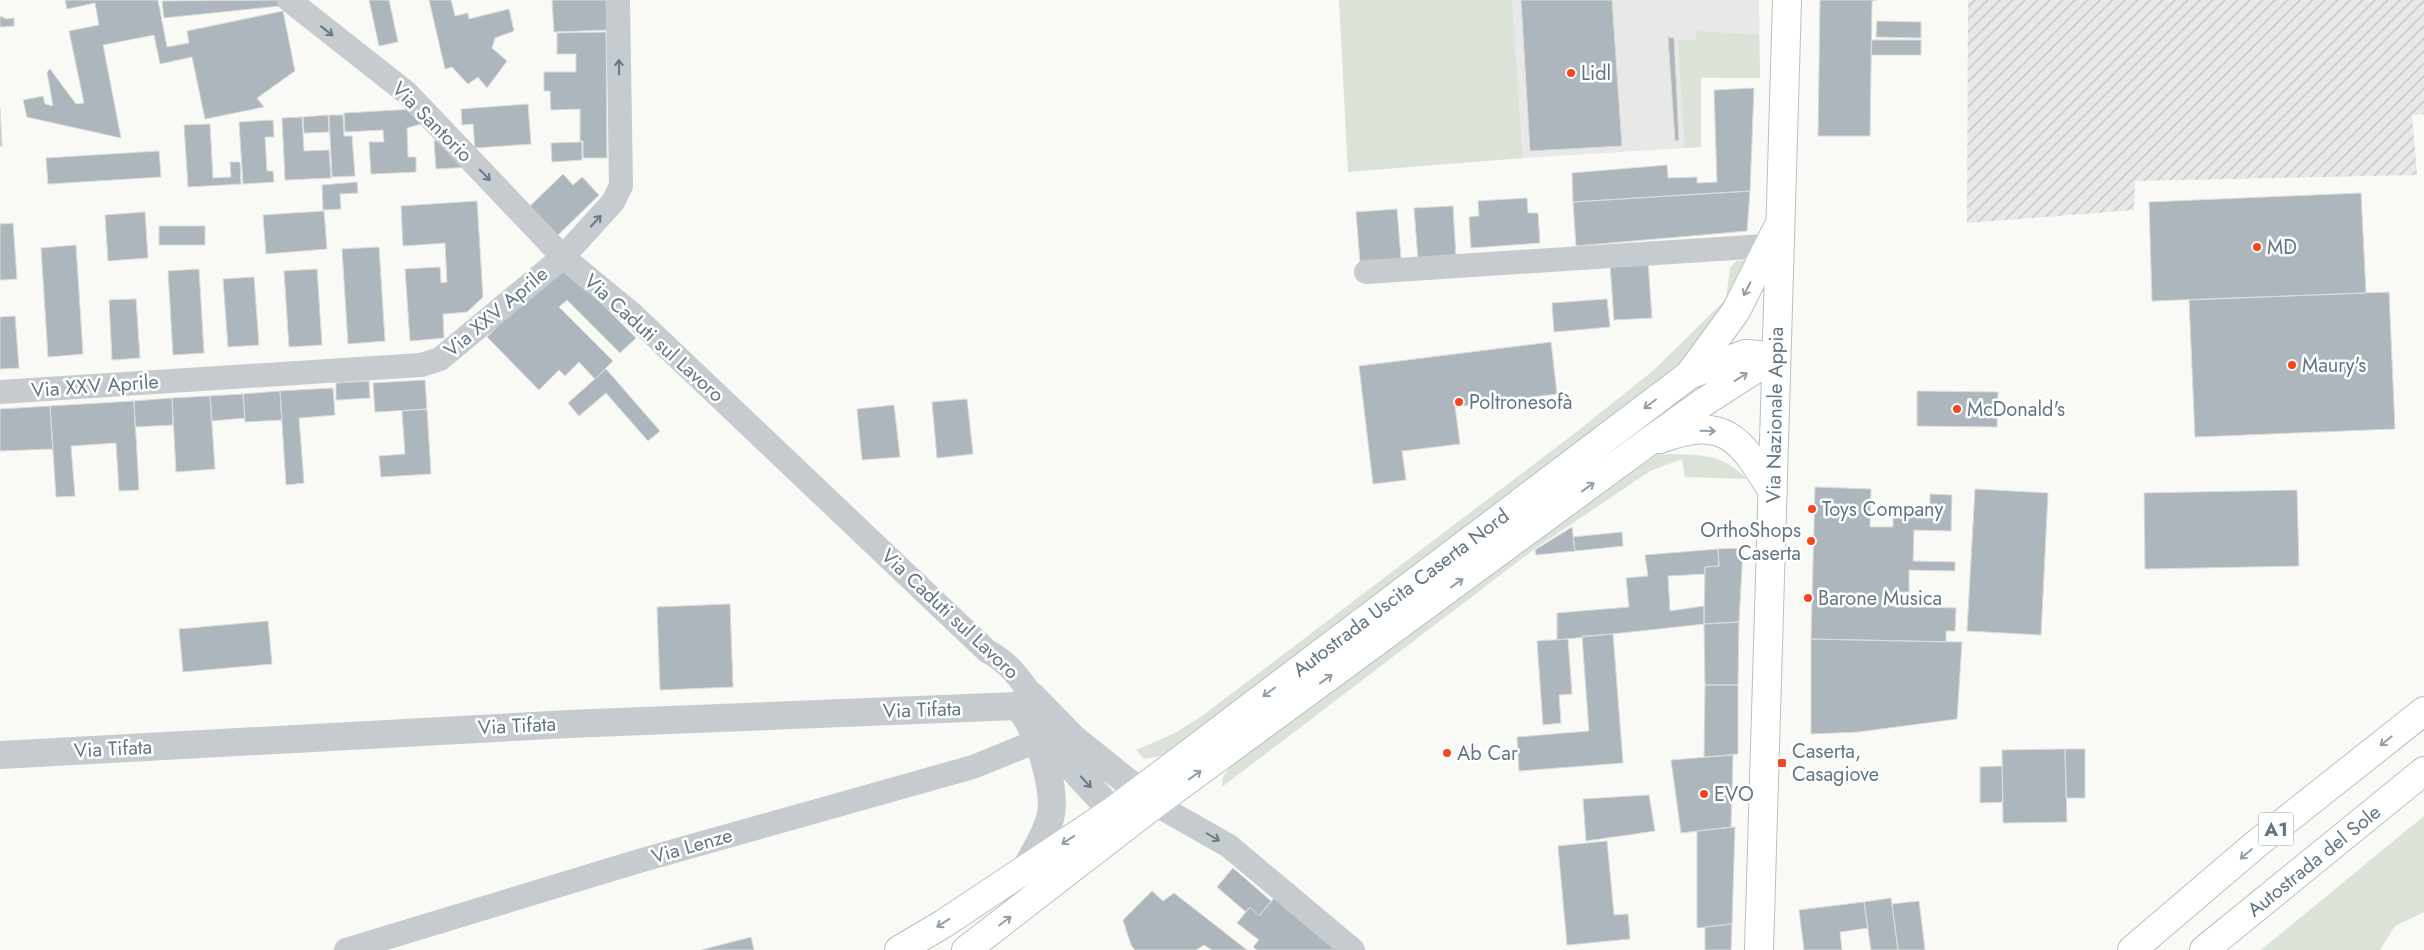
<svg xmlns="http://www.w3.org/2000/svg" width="2424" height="950" font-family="Jost,sans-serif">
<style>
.built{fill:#e7e8e7}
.industrial{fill:url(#industrial-furrows)}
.green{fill:#dbe2d7}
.building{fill:#acb6bc;stroke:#dbdbd9}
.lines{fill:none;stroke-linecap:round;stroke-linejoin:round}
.secondary-casing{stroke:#b8bfc3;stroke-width:30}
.motorway-casing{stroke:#bbbfc2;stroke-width:30}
.minor{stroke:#c6cbcf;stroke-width:24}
.tertiary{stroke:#c6cbcf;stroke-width:28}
.secondary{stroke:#fff;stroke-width:28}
.motorway{stroke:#fff;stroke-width:28}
.oneway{stroke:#667a88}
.oneway2{stroke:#909fa9}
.poi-dot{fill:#f3481d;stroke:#fff;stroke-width:2}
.labels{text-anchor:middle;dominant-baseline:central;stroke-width:5;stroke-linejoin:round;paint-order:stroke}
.shield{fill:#fff;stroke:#909fa9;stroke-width:1}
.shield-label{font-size:19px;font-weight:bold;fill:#617684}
.poi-label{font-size:20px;fill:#617684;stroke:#fff;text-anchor:start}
.street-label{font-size:20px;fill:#617684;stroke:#fff}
</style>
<defs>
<pattern id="industrial-furrows" width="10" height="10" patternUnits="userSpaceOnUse" patternTransform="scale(1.25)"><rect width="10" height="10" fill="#e7e8e7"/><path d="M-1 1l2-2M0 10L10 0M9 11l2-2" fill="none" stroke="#bfc1c1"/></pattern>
</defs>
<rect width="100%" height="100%" fill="#f9f9f6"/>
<path class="built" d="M1512 0H1759L1760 78H1701V147L1523 158Z"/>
<path class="industrial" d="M1968 0H2424V114L2412 115 2417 175 2135 181 2134 210 1967 223Z"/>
<path class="green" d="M1339 0H1512L1523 158 1348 172Z
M1697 31 1759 35 1760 78 1701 77V147L1685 148 1678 40H1696Z
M1748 260 1739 286 1678 369 1176 753 1144 759 1136 750 1173 734 1202 716 1575 433 1654 370 1726 299 1730 268 1736 261Z
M1658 454C1695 455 1720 451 1747 479L1685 477 1682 459 1650 471 1536 548 1222 787 1223 777 1229 768 1533 540Z
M2424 816V912L2395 926 2380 950H2261Z"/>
<path class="building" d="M65 0H158L167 47 189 43 187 31 283 11 295 71 257 98 264 107 205 119 192 57 160 64 154 35 103 45 121 138 27 117 23 100 43 96 45 104 53 106 47 72 50 69 76 104 84 103 69 31 99 25 95 3 67 9Z
M280 0V6L164 18 162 1Z
M369 0H389L398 42 379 46Z
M429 0H451L455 16 468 13 469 19 509 9 514 31 495 38 492 48 507 61 487 88 478 77 468 84 452 67 445 69Z
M552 0H606L607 30 554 32Z
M1521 0H1612L1622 146 1530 151Z
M1820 0H1877L1872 1 1870 136H1818Z
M0 16 6 19 14 18V26L0 27Z
M1877 21 1921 22V38L1876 37Z
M606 32 607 158H583V141H580V109L551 110 550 91H544V72H576V54H557V33Z
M1668 37 1674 38 1679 140 1675 141Z
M1872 40H1921V55H1871Z
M1754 88 1750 191 1573 202 1572 173 1667 165 1668 178 1697 177V183L1717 182 1714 90Z
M528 104 531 144 475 148 473 124 462 125 461 109Z
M0 109 2 146H0Z
M415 109 425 123 407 128 408 157H416V172L371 174 369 142H384L383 130 345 132 344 113Z
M328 115 329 132 304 133 303 117Z
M329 115H343L344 136H352L355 176 332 177Z
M302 117 304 151 329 150 331 178 285 180 282 118Z
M273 120 274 137H265L267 171H273L274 182 243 184 239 122Z
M210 124 213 178 231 177 230 162H240L241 184 188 187 184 125Z
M451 140 472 167 436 169 434 141Z
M582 142V160L552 162 551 143Z
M159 151 161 177 48 184 46 158Z
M563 174 573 185 582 177 599 195 557 236 529 207Z
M357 182 358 193 340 194 341 209 323 210 322 185Z
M1750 191 1747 231 1576 246 1573 202Z
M2361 193 2366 293 2152 301 2149 202Z
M1527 198 1528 213H1538L1540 243 1471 248 1469 217 1479 216 1478 201Z
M477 201 483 297 467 312 443 314 444 338 410 341 405 269 440 267 441 283 447 282 445 243 403 246 401 206Z
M1453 206 1456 258 1418 260 1414 208Z
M1397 209 1401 259 1360 262 1356 212Z
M324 211 327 249 266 254 263 215Z
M145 212 148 258 108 261 105 215Z
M13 223 17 279 0 280V224Z
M159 226H205V245H159Z
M76 245 83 354 48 357 41 248Z
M379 247 385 341 348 344 342 249Z
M1648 261 1652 318 1614 320 1610 265Z
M561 262 636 338 620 353 567 300 559 307 613 361 595 379 579 362 565 376 559 370 539 390 487 337Z
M199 269 204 353 173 355 168 271Z
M317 269 322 345 289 347 284 271Z
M254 277 259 345 228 347 223 279Z
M2389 292 2395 429 2195 437 2189 300Z
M136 299 140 358 112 360 109 300Z
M1607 299 1610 327 1554 332 1552 303Z
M15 316 19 368 0 369V317Z
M1551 342 1557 394 1455 407 1460 444 1402 451 1406 480 1373 484 1359 366Z
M606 369 660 431 648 441 606 393 579 416 568 403Z
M425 380 427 409 375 412 373 383Z
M369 381 370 398 336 400V383Z
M333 388 335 415 299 418 304 483 286 485 280 391Z
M280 391 282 420 245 422 243 394Z
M1917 391 1998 392 1997 427 1917 426Z
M243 394 245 418 212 421 210 396Z
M210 396 215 469 176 472 172 398Z
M172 398 173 425 135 427 134 401Z
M967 399 973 454 937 458 932 402Z
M134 401 139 490 119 491 116 443 71 446 75 496 56 497 50 406Z
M894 405 900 457 862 460 857 409Z
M50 406 53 449 0 451V409Z
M427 409 431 474 381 477 379 456 405 454 402 411Z
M1815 487 1871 489 1870 527H1893V508L1930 509V494L1952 495 1951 531 1914 530 1913 561 1955 562V571L1909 570V592H1893L1892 606 1956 608 1955 631H1946V642L1811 639Z
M1975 489 2048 493 2041 635 1967 631Z
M2297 490 2299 566 2145 569 2144 493Z
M1572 527 1575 551 1536 555 1535 550Z
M1622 532 1623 546 1575 551 1573 537Z
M1743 548 1739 622 1704 624 1705 567 1719 566 1718 549Z
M1718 549 1719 566 1705 567V574L1668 576 1670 611 1704 606V624L1557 640V613L1629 607 1626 578 1648 576 1645 555Z
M730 604 733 687 660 690 657 607Z
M268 621 272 664 183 672 179 629Z
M1739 622 1738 685H1705L1704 624Z
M1613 634 1623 763 1519 771 1517 737 1589 731 1582 636Z
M1568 639 1572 694 1559 695 1561 723 1543 725 1537 641Z
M1811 639 1962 642 1957 719 1858 732 1811 734Z
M1705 685H1738V754L1704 757Z
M2065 749H2085V798H2066Z
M2065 749 2067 822 2003 823 2002 750Z
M1733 755 1731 827 1681 833 1671 760Z
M2002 766 2003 802 1980 803V767Z
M1649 795 1655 831 1586 841 1583 799Z
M1735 827 1732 924 1697 928V831Z
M1607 841 1614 915 1628 914 1630 939 1567 945 1558 846Z
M1233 868 1271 901 1259 916 1250 907 1246 912 1217 887Z
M1152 891 1163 901 1174 893 1247 950H1212L1204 945 1196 950H1135L1131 945 1123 920Z
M1275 897 1340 950H1257L1253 947 1259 940 1237 923 1250 907 1259 916Z
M1891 898 1898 950H1871L1864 902Z
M1919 901 1925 950H1898L1892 904Z
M1864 902 1868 928 1840 932 1842 950H1804L1799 910Z
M1732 924 1731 950H1705V927Z
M751 937 754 950H701Z"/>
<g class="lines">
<g class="secondary-casing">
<path id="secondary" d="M1689 375 1736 311 1777 229
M1660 439C1726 414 1741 440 1773 492
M899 950 943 924 1113 811 1689 375 1745 354 1776 356
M966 950 1155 804 1644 445 1704 402 1776 356
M1759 950 1787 0"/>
</g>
<g class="motorway-casing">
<path id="motorway" d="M2132 950 2255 845 2424 711
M2204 950 2424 771"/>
</g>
<path class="minor" d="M289 0 407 93 563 257 631 313 987 651C1008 662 1019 677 1032 696
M1366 272 1780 245
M0 392 421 365 440 359 563 257 613 202 621 186 618 0
M1155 804 1229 846 1353 950
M346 950 639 861 973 767 1037 741"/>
<path class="tertiary" d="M1017 706C1037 725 1056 787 1051 814 1048 831 1035 851 1027 866
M1036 729 1127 827
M0 755 569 724 1017 706 1032 696 1074 739 1155 804"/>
<use href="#secondary" class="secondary"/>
<use href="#motorway" class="motorway"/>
</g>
<defs><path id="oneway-shaft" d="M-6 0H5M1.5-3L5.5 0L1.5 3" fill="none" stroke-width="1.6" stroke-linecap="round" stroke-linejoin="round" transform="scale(1.25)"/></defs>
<g class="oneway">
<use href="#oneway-shaft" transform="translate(327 31) rotate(38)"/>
<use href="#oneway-shaft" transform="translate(619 67) rotate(-91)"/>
<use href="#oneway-shaft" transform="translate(485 175) rotate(46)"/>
<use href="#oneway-shaft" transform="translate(596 221) rotate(-47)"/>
<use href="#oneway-shaft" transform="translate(1086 782) rotate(47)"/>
<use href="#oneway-shaft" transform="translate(1213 837) rotate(30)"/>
</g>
<g class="oneway2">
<use href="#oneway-shaft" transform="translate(1747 289) rotate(117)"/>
<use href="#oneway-shaft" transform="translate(1741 377) rotate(-32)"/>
<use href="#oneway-shaft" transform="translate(1650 404) rotate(143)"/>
<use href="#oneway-shaft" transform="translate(1708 431) rotate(1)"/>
<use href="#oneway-shaft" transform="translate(1588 487) rotate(-36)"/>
<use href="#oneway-shaft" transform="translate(1457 583) rotate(-36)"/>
<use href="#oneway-shaft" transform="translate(1326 679) rotate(-36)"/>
<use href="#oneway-shaft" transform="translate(1269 692) rotate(143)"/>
<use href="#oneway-shaft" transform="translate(2386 741) rotate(141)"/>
<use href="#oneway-shaft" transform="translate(1195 775) rotate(-36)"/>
<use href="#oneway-shaft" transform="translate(1068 840) rotate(147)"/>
<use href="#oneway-shaft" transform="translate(2246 854) rotate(140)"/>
<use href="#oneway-shaft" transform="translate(1005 921) rotate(-37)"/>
<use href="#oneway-shaft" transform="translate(943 923) rotate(147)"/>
</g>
<g class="poi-dot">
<circle cx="1571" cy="73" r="5"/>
<circle cx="2257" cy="247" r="5"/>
<circle cx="2292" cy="365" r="5"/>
<circle cx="1459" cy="402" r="5"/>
<circle cx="1957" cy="409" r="5"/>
<circle cx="1812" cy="509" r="5"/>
<circle cx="1811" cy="541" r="5"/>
<circle cx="1808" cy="598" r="5"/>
<circle cx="1447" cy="753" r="5"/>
<rect x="1777" y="758" width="10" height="10" rx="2.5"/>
<circle cx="1704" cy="794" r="5"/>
</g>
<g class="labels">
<rect class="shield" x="2258.5" y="812.5" width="35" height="33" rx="4"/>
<g class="shield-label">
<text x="2276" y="829">A1</text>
</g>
<g class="poi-label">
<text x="1581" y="73">Lidl</text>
<text x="2267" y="247">MD</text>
<text x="2302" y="365">Maury's</text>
<text x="1469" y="402">Poltronesofà</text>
<text x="1967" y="409">McDonald's</text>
<text x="1822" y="509">Toys Company</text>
<text x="1801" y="530" text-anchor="end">OrthoShops<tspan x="1801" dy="23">Caserta</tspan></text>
<text x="1818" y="598">Barone Musica</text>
<text x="1792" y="751">Caserta,<tspan x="1792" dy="23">Casagiove</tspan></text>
<text x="1457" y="753">Ab Car</text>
<text x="1714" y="794">EVO</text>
</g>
<g class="street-label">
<text transform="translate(432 122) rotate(45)">Via Santorio</text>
<text transform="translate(496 312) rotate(-40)">Via XXV Aprile</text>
<text transform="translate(654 338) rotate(42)">Via Caduti sul Lavoro</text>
<text transform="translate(95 386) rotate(-4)">Via XXV Aprile</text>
<text transform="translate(1775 415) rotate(-89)">Via Nazionale Appia</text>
<text transform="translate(1401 593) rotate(-37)">Autostrada Uscita Caserta Nord</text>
<text transform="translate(950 614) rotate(43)">Via Caduti sul Lavoro</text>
<text transform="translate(922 710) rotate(-2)">Via Tifata</text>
<text transform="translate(517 726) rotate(-3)">Via Tifata</text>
<text transform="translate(113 749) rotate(-3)">Via Tifata</text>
<text transform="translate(692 846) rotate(-16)">Via Lenze</text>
<text transform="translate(2314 861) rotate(-39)">Autostrada del Sole</text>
</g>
</g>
</svg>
